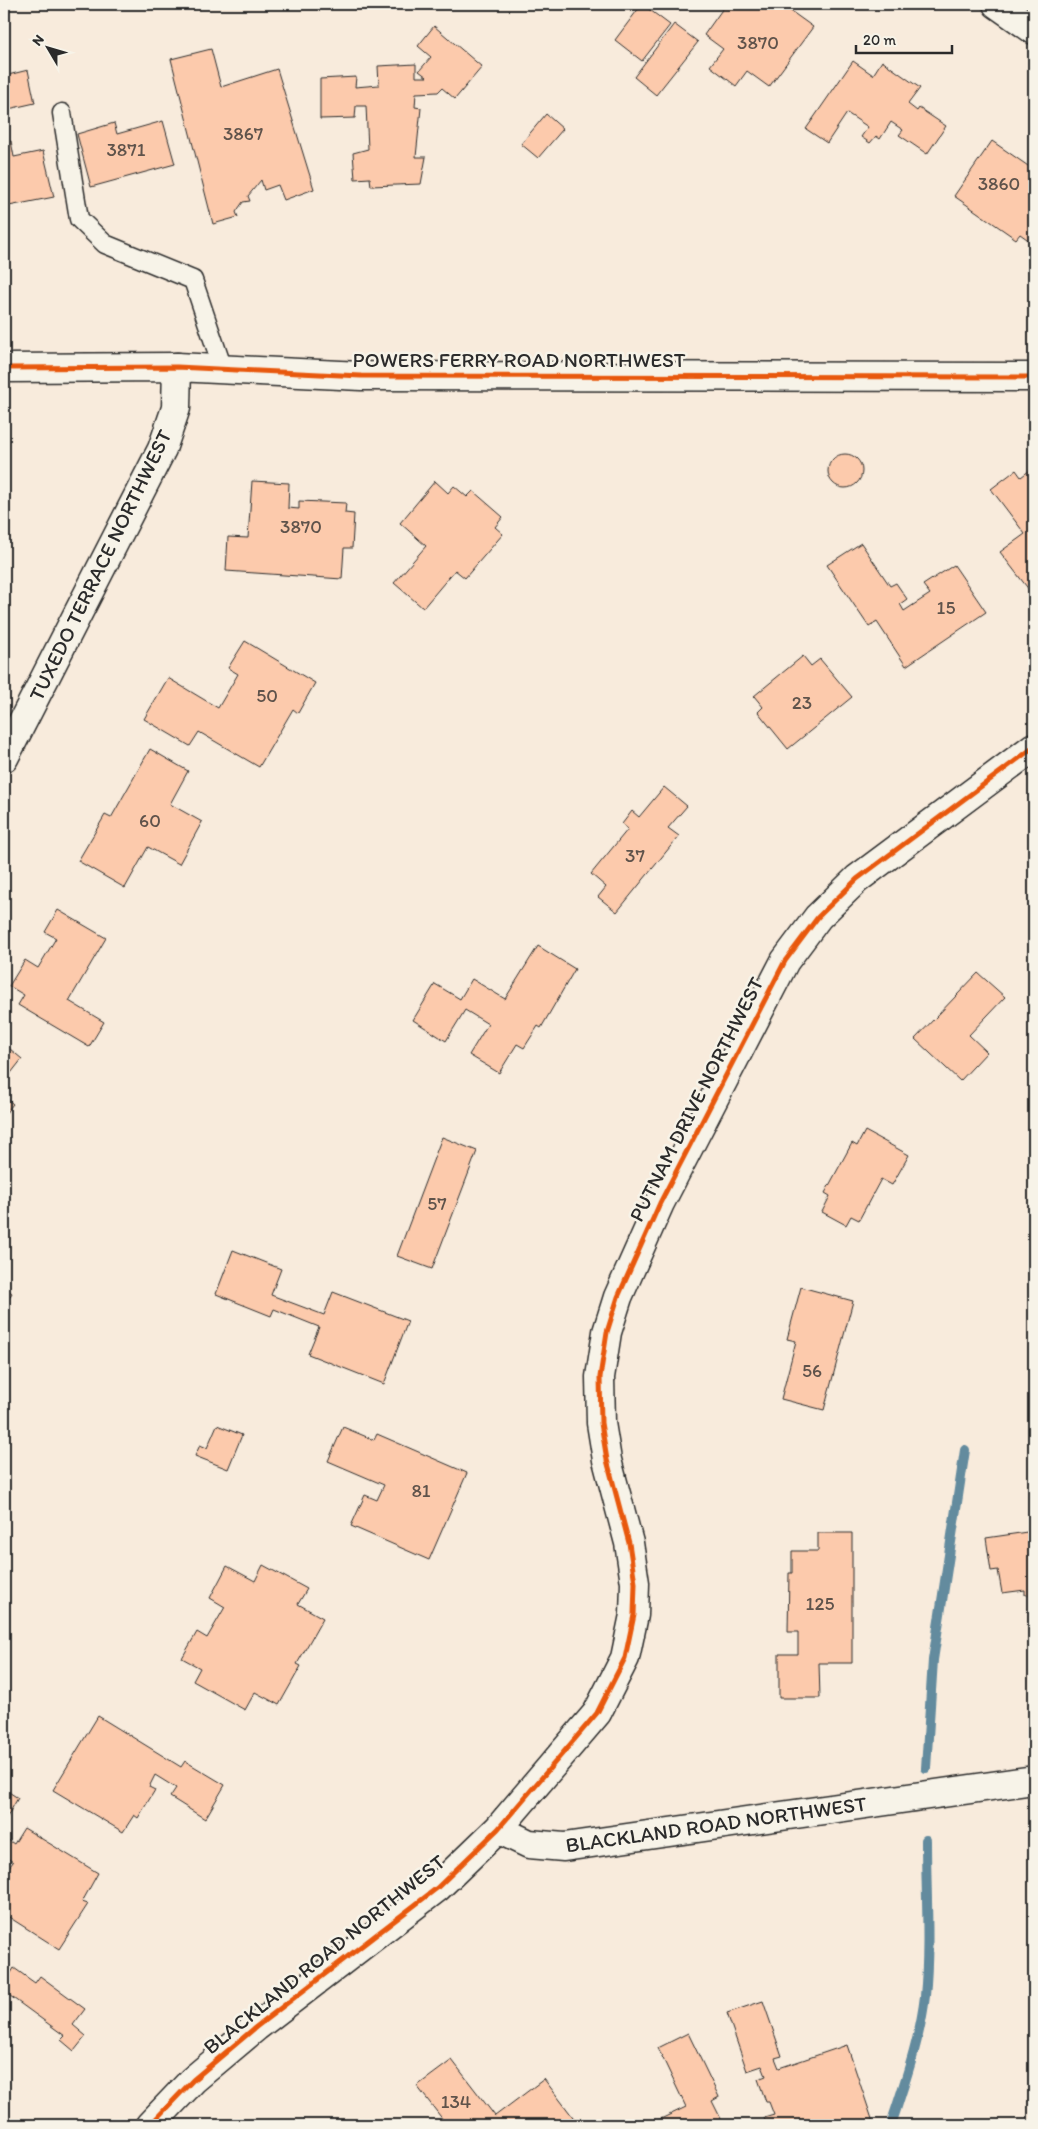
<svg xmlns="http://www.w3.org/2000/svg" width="1038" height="2129" font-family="Itim,sans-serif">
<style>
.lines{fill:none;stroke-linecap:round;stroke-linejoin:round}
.stream{stroke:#648b9e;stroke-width:10}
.building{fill:#fccaac;stroke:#2b2b2b}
.lane-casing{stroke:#2b2b2b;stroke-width:21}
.street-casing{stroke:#2b2b2b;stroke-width:31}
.secondary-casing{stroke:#2b2b2b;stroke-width:31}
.lane{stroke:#f7f3e8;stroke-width:18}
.street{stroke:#f7f3e8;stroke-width:28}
.secondary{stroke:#f7f3e8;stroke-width:28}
.cycleway-casing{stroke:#f7f3e8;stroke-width:8}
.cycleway{stroke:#e8590c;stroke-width:5}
.labels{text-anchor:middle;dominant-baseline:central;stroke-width:5;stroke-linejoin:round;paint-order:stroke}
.number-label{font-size:19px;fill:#5f534b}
.street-label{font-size:21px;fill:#2b2b2b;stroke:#f7f3e8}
</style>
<rect width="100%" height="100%" fill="#f8ebdc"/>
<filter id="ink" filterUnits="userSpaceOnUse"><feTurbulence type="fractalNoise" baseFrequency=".02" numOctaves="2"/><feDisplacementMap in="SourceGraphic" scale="10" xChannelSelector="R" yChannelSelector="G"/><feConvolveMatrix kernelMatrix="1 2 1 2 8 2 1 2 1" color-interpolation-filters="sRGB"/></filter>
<g filter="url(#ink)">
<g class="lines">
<path class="stream" d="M926 1768 933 1660 965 1450
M891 2125C904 2084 920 2040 925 1996 930 1944 926 1893 926 1840"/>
</g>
<path class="building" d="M642 4 670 25 642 61 615 40Z
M726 4H781L813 27 769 87 747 71 736 86 710 66 723 49 704 35Z
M674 24 698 42 656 95 634 77Z
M434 26 482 67 455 99 442 88 438 92 416 93 415 107 421 108 416 157H426L421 184 371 186 370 178 355 179 353 153 368 149 366 106H356L355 118 320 119V79L356 77 355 87 379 85 378 66 416 64V77H427L419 71 431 57 418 46Z
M211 49 221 87 277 69 314 189 284 200 278 185 264 190 261 180 248 196 250 201 243 202 236 212 238 217 213 224 171 59Z
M853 61 873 75 882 61 920 88 908 104 917 111 919 108 946 126 927 154 899 135 903 130 891 122 880 139 876 136 870 143 861 137 868 127 847 113 827 143 806 129Z
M28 70 35 103 4 110V76Z
M546 114 563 129 538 158 521 144Z
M163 121 175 164 91 187 77 134 114 123 117 134Z
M11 141 14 157 43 151 54 197 4 207V143Z
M992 141 1034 170 1033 199 1034 200V244L1020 234 1016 239 954 196Z
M828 471a17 17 0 1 1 34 0a17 17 0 1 1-34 0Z
M1034 467V587L1030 591 1000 552 1025 534 991 489 1016 470 1021 477Z
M252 481 289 483 288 508 299 509V501L346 503 345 513 354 514 352 548H344L342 579 226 571 228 537 248 538Z
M435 481 448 493 454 486 467 497 473 491 503 517 495 527 503 534 465 578 455 570 423 608 394 583 426 546 400 523Z
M861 543 890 586 896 583 907 599 900 604 904 611 930 594 923 585 954 565 986 612 906 666 877 622 869 627 827 565Z
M245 641 315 683 298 713 293 709 259 767 199 732 190 746 144 719 168 678 218 708 238 674 228 668Z
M803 656 811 666 820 659 852 697 788 749 758 712 763 707 754 696Z
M150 749 188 771 170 804 202 822 179 864 148 847 125 888 78 861 105 815 111 818Z
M664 787 687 806 668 828 679 836 617 912 598 897 606 887 591 874 628 829 622 824 632 811 639 817Z
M58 910 106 938 69 1001 104 1022 89 1047 18 1005 24 995 9 986 25 960 38 968 56 938 45 932Z
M538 946 575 969 541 1028 538 1026 524 1048 517 1044 499 1073 469 1055 488 1024 465 1010 446 1041 413 1020 435 984 460 999 472 979 505 999Z
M978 973 1005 997 969 1035 987 1052 960 1081 915 1039Z
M4 1044 22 1059 4 1082Z
M4 1096 13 1104 4 1115Z
M865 1131 909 1155 892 1185 881 1179 859 1220 851 1216 846 1225 822 1212 830 1196 825 1193 852 1143 857 1146Z
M442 1137 477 1151 432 1269 397 1256Z
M233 1250 281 1269 271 1295 324 1315 333 1292 408 1321 384 1384 308 1354 319 1327 274 1309 271 1316 216 1294Z
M4 1287 12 1293 4 1306Z
M801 1287 853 1301 824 1410 781 1399 796 1341 787 1339Z
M217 1425 242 1435 228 1469 195 1456 200 1445 207 1448Z
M343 1427 374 1440 377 1434 467 1473 429 1560 351 1526 365 1495 377 1500 384 1485 328 1461Z
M1034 1531V1594L1025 1595V1590L1002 1593 998 1570 991 1571 986 1538Z
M818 1533H852V1663H819L820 1698H779V1654H798V1632H788L789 1573H792V1551H818Z
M263 1565 307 1589 298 1604 323 1618 297 1664 301 1666 279 1705 255 1692 245 1710 193 1681 200 1668 182 1658 197 1632 207 1638 225 1607 210 1598 227 1566 255 1581Z
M98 1716 181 1767 185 1761 225 1785 205 1819 170 1797 176 1788 155 1775 149 1787 155 1790 138 1818 134 1815 123 1832 53 1790Z
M4 1789 18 1798 4 1822Z
M24 1828 98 1873 82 1902 88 1904 59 1949 4 1914V1874L13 1862 4 1856V1837L14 1844Z
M4 1967 11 1973 14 1968 35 1983 40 1976 85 2009 73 2025 86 2036 74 2051 61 2040 65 2036 6 1993 4 1996Z
M763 2001 782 2056 775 2058 779 2068 847 2045 874 2125H846L844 2120 830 2125H767L764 2118 774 2115 769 2102H766L758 2079 766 2076 762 2066 747 2071 727 2013Z
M688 2033 719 2097 712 2101 724 2125H648L686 2107 658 2048Z
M452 2060 495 2116 544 2079 579 2125H447L417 2086Z"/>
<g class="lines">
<g class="lane-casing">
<path id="lane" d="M62 113 79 219 105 244 193 280 223 369"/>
</g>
<g class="street-casing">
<path id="street" d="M4 758 162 449 176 408 177 367
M498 1829 529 1844 564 1847 1034 1780
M150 2125 193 2080 256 2027 437 1888 498 1829 597 1713 625 1658 634 1615 635 1583 629 1543 607 1460 601 1423 600 1377 607 1332 618 1297 660 1203 785 961 818 917 857 879 1034 747"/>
</g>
<g class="secondary-casing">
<path id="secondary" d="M997 4 1034 30
M4 368 177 367 361 376 1034 377"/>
</g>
<use href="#lane" class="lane"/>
<use href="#street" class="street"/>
<use href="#secondary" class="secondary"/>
<g class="cycleway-casing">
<path id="cycleway" d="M4 368 177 367 361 376 1034 377
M150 2125 193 2080 256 2027 437 1888 498 1829 597 1713 625 1658 634 1615 635 1583 629 1543 607 1460 601 1423 600 1377 607 1332 618 1297 660 1203 785 961 818 917 857 879 1034 747"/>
</g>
<use href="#cycleway" class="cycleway"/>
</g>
</g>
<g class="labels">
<g class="number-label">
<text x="758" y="42">3870</text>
<text x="243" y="133">3867</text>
<text x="126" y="149">3871</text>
<text x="999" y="183">3860</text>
<text x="301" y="526">3870</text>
<text x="946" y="607">15</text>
<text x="267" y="695">50</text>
<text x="802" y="702">23</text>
<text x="150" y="820">60</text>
<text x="635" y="855">37</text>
<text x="437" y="1203">57</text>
<text x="812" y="1370">56</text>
<text x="421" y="1490">81</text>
<text x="820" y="1603">125</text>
<text x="456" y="2101">134</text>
</g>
<g class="street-label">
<text x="519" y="359">POWERS FERRY ROAD NORTHWEST</text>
<text transform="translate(100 565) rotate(-64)">TUXEDO TERRACE NORTHWEST</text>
<text transform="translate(696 1099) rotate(-63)">PUTNAM DRIVE NORTHWEST</text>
<text transform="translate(716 1824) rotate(-8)">BLACKLAND ROAD NORTHWEST</text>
<text transform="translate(324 1954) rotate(-39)">BLACKLAND ROAD NORTHWEST</text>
</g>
</g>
<rect width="1038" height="2129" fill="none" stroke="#f7f3e8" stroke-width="20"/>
<rect x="10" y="10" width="1018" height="2109" fill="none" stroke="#2b2b2b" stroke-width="2" filter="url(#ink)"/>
<g transform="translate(48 48) rotate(308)" stroke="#f7f3e8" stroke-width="4" paint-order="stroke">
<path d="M0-4L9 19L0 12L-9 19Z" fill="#2b2b2b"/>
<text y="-8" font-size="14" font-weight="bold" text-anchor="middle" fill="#2b2b2b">N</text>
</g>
<path d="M856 45v8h96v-8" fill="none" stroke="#2b2b2b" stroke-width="2.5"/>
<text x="863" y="45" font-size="15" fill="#2b2b2b" stroke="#f7f3e8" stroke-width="4" paint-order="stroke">20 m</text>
</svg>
